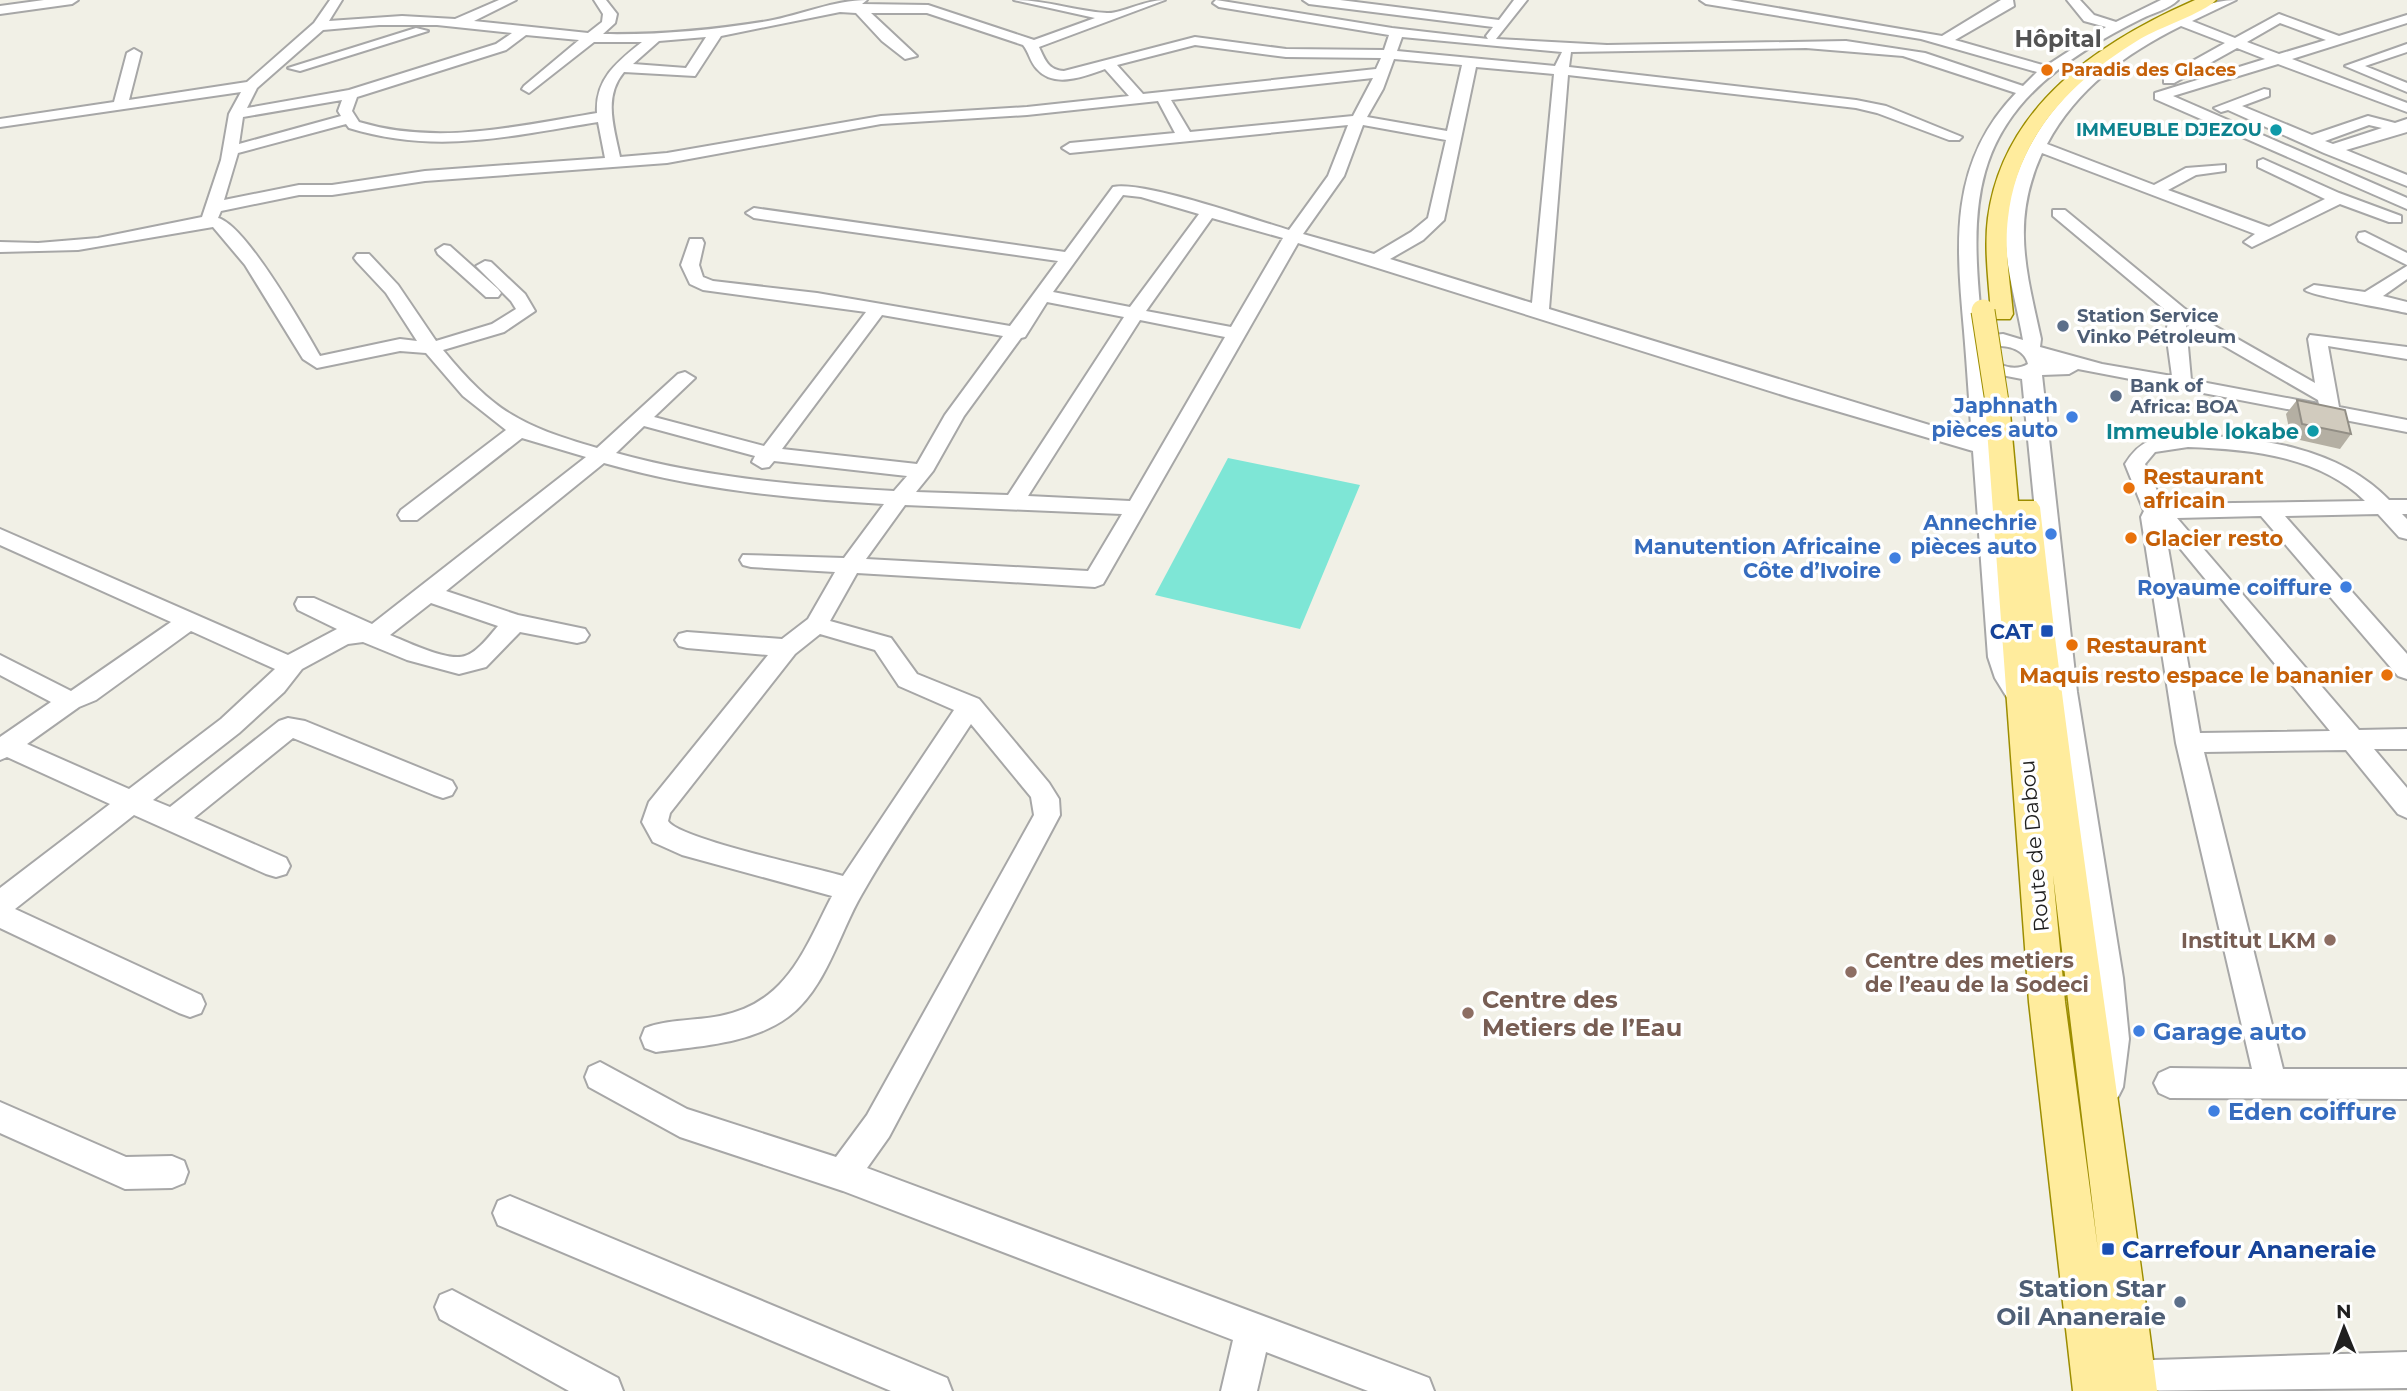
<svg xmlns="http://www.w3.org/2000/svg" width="2407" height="1391" font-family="Montserrat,sans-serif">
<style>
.pitch{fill:#7ee6d6}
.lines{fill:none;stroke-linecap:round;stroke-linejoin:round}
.minor-casing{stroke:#a7a7a7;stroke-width:4}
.major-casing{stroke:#9c8d00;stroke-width:3}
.minor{fill:#fff;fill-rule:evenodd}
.major{fill:#ffec9d;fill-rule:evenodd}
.major-bridge-casing{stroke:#9c8d00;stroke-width:25;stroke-linecap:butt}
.major-bridge{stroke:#ffec9d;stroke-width:23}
.wall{fill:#b4afa3}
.building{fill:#d1cbbe;stroke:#928e85;stroke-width:2}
.food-dot{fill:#e8710a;stroke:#fff;stroke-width:2.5}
.culture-dot{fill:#0f9aa8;stroke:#fff;stroke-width:2.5}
.service-dot{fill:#5c6f8a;stroke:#fff;stroke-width:2.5}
.shop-dot{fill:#3f7fe0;stroke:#fff;stroke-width:2.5}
.transit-dot{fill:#1a4fb4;stroke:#fff;stroke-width:2.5}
.education-dot{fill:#8d6e63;stroke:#fff;stroke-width:2.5}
.labels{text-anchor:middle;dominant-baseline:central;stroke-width:7;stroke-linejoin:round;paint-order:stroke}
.far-food-label{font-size:18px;font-weight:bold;fill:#c56008;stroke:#fff;text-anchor:start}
.far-culture-label{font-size:18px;font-weight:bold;fill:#0d838f;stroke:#fff;text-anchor:end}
.far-service-label{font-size:18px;font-weight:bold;fill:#4e5e75;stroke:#fff;text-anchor:start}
.shop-label{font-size:21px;font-weight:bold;fill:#366cbe;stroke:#fff;text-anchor:end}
.culture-label{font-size:21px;font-weight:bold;fill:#0d838f;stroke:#fff;text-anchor:end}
.food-label{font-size:21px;font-weight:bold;fill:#c56008;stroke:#fff;text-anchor:start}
.transit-label{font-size:21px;font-weight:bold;fill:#164399;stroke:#fff;text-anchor:end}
.street-label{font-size:21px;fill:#202020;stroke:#fff}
.education-label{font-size:21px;font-weight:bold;fill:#785e54;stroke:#fff;text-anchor:end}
.far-district-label{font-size:23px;font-weight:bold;fill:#535353;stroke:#fff}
.near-education-label{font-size:24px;font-weight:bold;fill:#785e54;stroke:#fff;text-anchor:start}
.near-shop-label{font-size:24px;font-weight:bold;fill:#366cbe;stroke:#fff;text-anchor:start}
.near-transit-label{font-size:24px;font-weight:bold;fill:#164399;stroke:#fff;text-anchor:start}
.near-service-label{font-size:24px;font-weight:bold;fill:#4e5e75;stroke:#fff;text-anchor:end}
</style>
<rect width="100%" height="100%" fill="#f1f0e6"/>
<path class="pitch" d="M1228 458 1360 485 1300 629 1155 595Z"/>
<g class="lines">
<g class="minor-casing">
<path id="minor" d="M44 0H78L72 4 0 14V6Z
M330 0H342L329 21 402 16 455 19 499 0H516L474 21 588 33 602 22 603 14 594 0H606L617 14 615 23 603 34C659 35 713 30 768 21 801 15 834 0 867 0L862 4 928 5 1034 40 1095 18 1014 0C1046 0 1075 11 1107 13 1121 14 1144 0 1165 0L1039 47C1045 60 1048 70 1064 71L1195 37 1286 49 1384 50 1389 35 1219 7 1213 3 1216 0 1392 28 1488 39 1486 36 1493 27 1309 4 1303 0H1340L1499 20 1514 0H1527L1496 39 1607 45 1846 41 1925 53 2023 86 2037 72 1921 39 1706 4 1700 0H1730L1942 36 2001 0H2013L2014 6 1955 40 2046 66 2106 27 2084 21 2067 0H2080L2094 15 2116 22 2161 0H2178C2169 9 2153 13 2141 19 2123 28 2106 37 2089 48 1967 125 1969 206 1983 336L2003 334 2023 340C2016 298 2001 257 2007 214 2021 124 2089 62 2167 23 2189 12 2211 0 2236 0L2192 21 2235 38 2279 14 2339 36 2407 15V23L2292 59 2407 103V112L2278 64 2173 96 2407 198V209L2155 99V93L2265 59 2237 48 2174 83H2164V77L2225 43 2181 26C2125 54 2077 88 2047 144L2154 185 2186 168 2225 165V171L2196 175 2168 190 2269 227 2325 199 2258 167V161L2263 159 2339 193 2401 216V222H2389L2340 204 2252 247 2244 242 2255 234 2042 153C2011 221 2026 270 2041 339L2040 347 2102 364 2172 376 2166 332 2170 314 2053 216V210H2065L2185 309 2315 383 2308 339 2310 335 2407 347V359L2328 346 2339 407 2407 420V432L2078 369 2069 374 2042 375 2077 692 2123 978 2129 1039 2123 1087 2118 1097 2107 1102 2096 1097 2091 1087 2099 1039 2093 978 2053 692 2022 379 1986 372 2012 657 2018 676 2032 698 2029 704 2020 707 2011 704 1995 678 1988 657 1973 451 1789 397 1298 243 1103 584 1095 587 857 573 830 621 891 638 917 674 979 699 1049 783 1059 799 1060 815 889 1137 867 1168 1416 1373 1429 1378 1434 1391H1368L1266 1352 1257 1391H1221L1233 1340 843 1191 680 1137 589 1087 585 1077 589 1067 600 1062 687 1109 836 1157 867 1115 1034 815 1031 797 971 724C934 781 895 836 862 894 839 933 826 989 788 1017 751 1044 700 1046 656 1052L645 1048 641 1038 645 1028C669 1019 695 1021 720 1016 787 1003 804 950 832 896L682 855 653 842 642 822 649 802 768 655 687 648 679 646 675 640 679 634 687 632 782 639 808 619 835 572 751 567 743 565 740 560 743 555 844 558 884 504C790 499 695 489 604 463L446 591 518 615 585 629 589 635 585 641 577 643 520 632 486 667 459 674 407 660 363 642 348 644 302 669 284 692 239 733 153 800 170 807 279 721 288 718 305 721 452 781 456 788 452 795 443 798 434 795 293 738 194 818 286 858 290 866 286 874 276 877 266 874 134 815 15 909 201 995 205 1004 201 1013 190 1017 179 1013 0 928V888L110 804 7 757 0 760V737L51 702 0 675V655L71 691 171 622 0 545V529L288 655 337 629 298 610 295 604 298 598H314L372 624 586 457 522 438 417 520H401L398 515 401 510 506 430 463 396 426 353 400 351 317 368 303 359 245 265 213 227 78 250 0 252V242L38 243 98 238 202 217 221 160 229 114 241 92 0 127V119L114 102 127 53 134 49 141 53 129 100 247 82 314 23ZM840 12 856 13 882 41 905 59 917 56 871 13H927L1023 45C1029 52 1030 62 1037 69 1054 89 1085 76 1105 69L1129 96 1027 107 881 116 667 153 620 157C614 127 603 97 624 72L695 76 721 36ZM2280 23 2326 40 2279 54 2247 42ZM379 25H437L512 33 496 44 349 90 247 108 257 88 323 30ZM526 35 579 40 524 86 522 89 529 93 594 42H642C617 62 595 79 597 113 517 126 439 146 359 122L352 111 357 97 506 50ZM706 37 686 68 633 64 659 41ZM1402 37 1562 52 1555 66 1397 51ZM1195 45 1286 57 1381 58 1376 69 1143 94 1117 65ZM1806 48 1903 56 2016 93C1949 162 1956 242 1964 331 1967 366 1969 402 1972 438L1549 309 1568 75 1856 108 1877 113 1949 140H1959L1962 137 1886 106 1856 100 1569 67 1571 52ZM1394 59 1462 65 1447 131 1367 117 1383 89ZM1476 67 1554 74 1532 303 1390 259 1423 240 1444 220ZM1373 78 1353 116 1190 132 1171 100ZM342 100 338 111 341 116 239 144 243 117ZM1158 101 1175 133 1070 143 1062 148 1070 153 1348 125 1328 176 1289 230C1255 220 1142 180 1113 187L1065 252 754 208 746 213 754 218 1058 261 1010 326 817 293 713 281 703 277 699 265 704 243 702 239H690L681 265 690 284 703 290 866 312 764 446 654 417 695 378 685 372 678 374 597 448C521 426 494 412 443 350L504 332 535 311 525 294 491 262 485 261 476 266 511 301 516 309 492 324 436 341 398 285 369 254H357L354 258 357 262 386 293 417 341 400 339 320 356C304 328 246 225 218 218L221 211 299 195H332L425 181 667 163 881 124 1027 115ZM598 122 605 158 425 171 332 185H299L224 200 238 153 346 124 349 128C437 155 510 136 598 122ZM1363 125 1446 140 1428 218 1411 232 1374 254 1303 234 1344 176ZM1123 195 1141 197 1199 214 1130 307 1053 292ZM1212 218 1283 238 1231 327 1146 311ZM1047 302 1124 317 1008 495 916 492 933 471 964 416 1021 338 1025 337ZM882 315 1003 336 945 415 917 464 782 449ZM1140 320 1225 337 1130 501 1028 496ZM2186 324 2318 400 2319 404 2191 380ZM1989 346C2004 345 2024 347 2028 364 2013 373 1996 364 1984 354V349ZM644 426 755 456 752 462 762 468 769 467 774 461 907 476 894 491C801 486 706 478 616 453ZM905 505 1122 514 1088 571 866 559ZM431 603 498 626C490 635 478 652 465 656 448 662 407 642 390 635ZM191 631 275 669 221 719 129 789 27 744 79 707 96 700ZM820 634 875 650 899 686 954 710 843 876C816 868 679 839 668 821L670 813 795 654Z
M416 28 428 31 300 71 288 68Z
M2407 44V52L2365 66 2407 83V92L2345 66Z
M2264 89 2269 90V96L2242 106 2312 135 2368 116 2395 123 2407 119V132L2346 150 2407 175V186L2324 153 2228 110 2221 112 2214 108ZM2369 125 2382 128 2333 144 2325 141Z
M2365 232 2407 253V265L2359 241 2357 237 2359 233Z
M444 245 450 246 498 289 501 293 498 297H486L438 254 436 250Z
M2407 266V279L2383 296 2407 302V313C2391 309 2311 296 2305 290L2314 285 2365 292Z
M2188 435C2259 437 2338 447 2389 500H2407V514H2402L2407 519V539L2399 537 2378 514 2285 516 2407 654V679L2398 676 2261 516 2177 518 2359 730 2407 729V749H2374L2407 788V818L2398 814 2346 750 2204 752 2283 1069H2407V1099L2170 1098 2159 1093 2154 1083 2159 1073 2170 1068 2252 1069 2176 743 2141 517 2144 511 2125 464C2142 437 2157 437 2188 435ZM2188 447C2249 449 2320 456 2365 501L2163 504 2145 464 2155 452ZM2165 530 2330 731 2200 733Z
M0 1102 126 1157 172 1156 184 1161 188 1172 184 1183 172 1188 125 1189 0 1133Z
M510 1196 947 1378 952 1391H891L498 1225 493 1213 498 1201Z
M452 1290 618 1378 623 1391H569L440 1319 435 1307 440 1295Z
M2407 1352V1388L2111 1391 2106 1379 2111 1366 2124 1361Z"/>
</g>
<g class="major-casing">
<path id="major" d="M2195 0H2216C2204 13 2158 28 2140 39 2072 80 2017 136 2008 218 2004 249 2010 283 2013 314L2010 319H1994L1991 314C1989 283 1984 249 1988 218 2003 106 2099 42 2195 0Z
M1997 395 2005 397 2009 402 2018 501H2036L2040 507C2072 803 2120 1096 2157 1391H2073L2029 1002 1985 402 1989 397ZM2053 875 2098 1250 2065 1002Z"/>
</g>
<use href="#minor" class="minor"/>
<use href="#major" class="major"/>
<g class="major-bridge-casing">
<path id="major-bridge" d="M1983 311 1997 402"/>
</g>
<use href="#major-bridge" class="major-bridge"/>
</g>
<path class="wall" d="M2297 400 2351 434 2340 449 2291 438 2286 414Z"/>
<path class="building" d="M2297 400 2345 410 2351 434 2302 424Z"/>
<g class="food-dot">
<circle cx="2047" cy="70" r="7"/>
<circle cx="2129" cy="488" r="7"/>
<circle cx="2131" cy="538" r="7"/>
<circle cx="2072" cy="645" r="7"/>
<circle cx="2387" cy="675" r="7"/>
</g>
<g class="culture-dot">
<circle cx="2276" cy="130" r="7"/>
<circle cx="2313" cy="431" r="7"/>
</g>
<g class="service-dot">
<circle cx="2063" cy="326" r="7"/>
<circle cx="2116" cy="396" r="7"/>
<circle cx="2180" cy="1302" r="7"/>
</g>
<g class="shop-dot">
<circle cx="2072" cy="417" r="7"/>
<circle cx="2051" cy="534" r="7"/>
<circle cx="1895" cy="558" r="7"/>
<circle cx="2346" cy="587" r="7"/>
<circle cx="2139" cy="1031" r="7"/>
<circle cx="2214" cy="1111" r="7"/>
</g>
<g class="transit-dot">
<rect x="2040" y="624" width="14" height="14" rx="3.5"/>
<rect x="2101" y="1242" width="14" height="14" rx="3.5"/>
</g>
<g class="education-dot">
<circle cx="2330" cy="940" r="7"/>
<circle cx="1851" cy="972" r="7"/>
<circle cx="1468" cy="1013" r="7"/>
</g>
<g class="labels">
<g class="far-food-label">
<text x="2061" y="70">Paradis des Glaces</text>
</g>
<g class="far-culture-label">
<text x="2262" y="130">IMMEUBLE DJEZOU</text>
</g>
<g class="far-service-label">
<text x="2077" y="316">Station Service<tspan x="2077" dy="21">Vinko Pétroleum</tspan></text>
<text x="2130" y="386">Bank of<tspan x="2130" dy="21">Africa: BOA</tspan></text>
</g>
<g class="shop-label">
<text x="2058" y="405">Japhnath<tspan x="2058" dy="24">pièces auto</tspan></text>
<text x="2037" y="522">Annechrie<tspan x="2037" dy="24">pièces auto</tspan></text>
<text x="1881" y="546">Manutention Africaine<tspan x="1881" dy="24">Côte d’Ivoire</tspan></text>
<text x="2332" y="587">Royaume coiffure</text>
</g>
<g class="culture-label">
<text x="2299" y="431">Immeuble lokabe</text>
</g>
<g class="food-label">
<text x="2143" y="476">Restaurant<tspan x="2143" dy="24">africain</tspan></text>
<text x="2145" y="538">Glacier resto</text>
<text x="2086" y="645">Restaurant</text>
<text x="2373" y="675" text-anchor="end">Maquis resto espace le bananier</text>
</g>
<g class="transit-label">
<text x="2033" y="631">CAT</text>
</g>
<g class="street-label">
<text transform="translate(2034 846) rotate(-95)">Route de Dabou</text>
</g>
<g class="education-label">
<text x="2316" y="940">Institut LKM</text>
<text x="1865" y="960" text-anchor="start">Centre des metiers<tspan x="1865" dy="24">de l’eau de la Sodeci</tspan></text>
</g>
<g class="far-district-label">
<text x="2058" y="39">Hôpital</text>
</g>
<g class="near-education-label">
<text x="1482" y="999">Centre des<tspan x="1482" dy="28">Metiers de l’Eau</tspan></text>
</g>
<g class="near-shop-label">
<text x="2153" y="1031">Garage auto</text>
<text x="2228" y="1111">Eden coiffure</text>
</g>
<g class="near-transit-label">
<text x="2122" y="1249">Carrefour Ananeraie</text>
</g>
<g class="near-service-label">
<text x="2166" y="1288">Station Star<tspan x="2166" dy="28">Oil Ananeraie</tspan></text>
</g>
</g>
<g transform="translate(2344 1328) rotate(359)" stroke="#ffffff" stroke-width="5" paint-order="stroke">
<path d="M0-5L12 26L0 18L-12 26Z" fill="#202020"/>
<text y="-10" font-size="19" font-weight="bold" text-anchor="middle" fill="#202020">N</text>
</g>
</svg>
